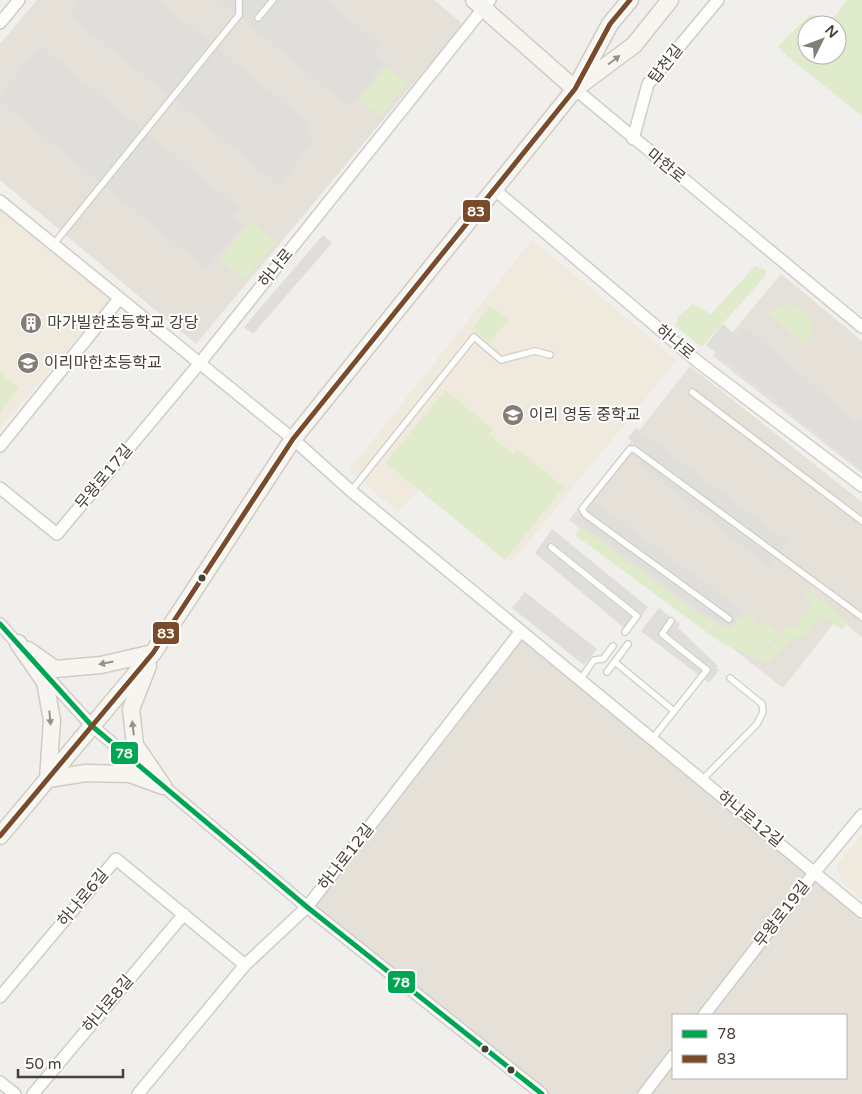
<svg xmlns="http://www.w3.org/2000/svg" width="862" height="1094" font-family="'Varela Round','Noto Sans KR',sans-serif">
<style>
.residential{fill:#e5e1d8;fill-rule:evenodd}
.education{fill:#efeadd}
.green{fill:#dfebcb;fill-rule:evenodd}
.parking{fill:#e0deda}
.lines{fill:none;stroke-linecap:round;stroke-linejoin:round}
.lane-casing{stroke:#cfcdc8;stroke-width:8}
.street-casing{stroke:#cfcdc8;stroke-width:14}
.secondary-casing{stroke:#d0ccc2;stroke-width:19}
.lane{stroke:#fdfdfc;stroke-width:5.5}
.street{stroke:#fdfdfc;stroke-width:11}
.secondary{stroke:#f7f5ef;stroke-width:16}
.bus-1-casing{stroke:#fff;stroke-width:9}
.bus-2-casing{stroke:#fff;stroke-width:9}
.bus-1{stroke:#00a651;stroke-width:5}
.bus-2{stroke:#7a4b2a;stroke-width:5}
.oneway{fill:#969189}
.bus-dot{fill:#474036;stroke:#fff;stroke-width:2}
.labels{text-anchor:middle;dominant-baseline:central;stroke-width:4;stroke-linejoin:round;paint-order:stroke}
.street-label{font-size:16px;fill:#474036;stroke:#fff}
.poi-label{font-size:16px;fill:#474036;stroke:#fff;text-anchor:start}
.line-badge{stroke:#fff;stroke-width:2}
.badge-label{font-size:14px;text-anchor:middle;font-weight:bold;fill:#fff}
</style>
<rect width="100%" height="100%" fill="#f1efeb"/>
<path class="residential" d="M37 0H434L463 24 196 344 0 180V44Z
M781 274 862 341V473L713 356Z
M690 366 862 502V637L838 618 783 688 569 520Z
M521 631 814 873V881L862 921V1094H542L307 907ZM673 1015H846V1078H673Z"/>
<path class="education" d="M0 206 112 298 0 428Z
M532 240 677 360 512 562 421 488 398 512 349 470Z
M862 835V899L841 881 836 865Z"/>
<path class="green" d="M847 0H862V116L787 56 778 46 810 15 834 17ZM807 25H837V55H807Z
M386 67 407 83 380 117 359 100Z
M250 222 276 242 245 280 220 260Z
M755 266 766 270 765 276 702 347 675 326 678 317 693 304 711 314Z
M789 304C811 308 819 327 806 345L769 314 775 309Z
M490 306 508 320 489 343 472 329Z
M0 373 19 388 0 413Z
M445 390 493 429 489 434 513 454 517 449 564 487 505 560 386 463Z
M583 528 698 614 730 630C739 618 740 612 756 619L744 636 768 652 788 625 795 628 812 605 804 598 808 592H811L847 622 844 629H841L821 615 805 635 790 641 767 663 723 644 576 536 577 531Z
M764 622 779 633 767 649 746 636 756 623 760 625Z"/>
<path class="parking" d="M81 0H158L310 124 304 131 315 140 279 185 69 15Z
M219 0H325L381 46 375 54 385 63 349 107Z
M40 46 239 208 233 215 243 224 207 269 0 101V95Z
M323 235 332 243 253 334 244 327Z
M723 324 738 337 745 327 855 421 857 420 862 424V470L706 345Z
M636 428 788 542 770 568 639 463 646 450 628 438Z
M591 500 742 610 729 626 705 614 576 519Z
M552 529 648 607 629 632 535 553Z
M525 592 597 649 584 665 512 608Z
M659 608 680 624 678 628 718 666 716 668 719 670 709 683 641 631Z"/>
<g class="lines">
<g class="lane-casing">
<path id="lane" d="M258 18 273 0
M53 245 239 15V0
M692 392 862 521
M351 491 474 337 501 360 535 351 550 355
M551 547 637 616 625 632
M729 619 585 514 582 509 630 449H634L862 617
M615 662 674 711
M607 672 628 644
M580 680 594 660 603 659 613 646
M652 739 707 670 662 634 671 621
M702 780 757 724 763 712 762 704 730 678"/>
</g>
<g class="street-casing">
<path id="street" d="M0 23 19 0
M575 89 862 327
M633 139 648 84 718 0
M495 190 697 361 862 486
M0 201 293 439 351 491 862 912
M0 446 119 299
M0 488 57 534 199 364 490 0
M0 624 22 649
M43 672 92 726 307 907 542 1094
M0 997 116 859 245 965
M704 1015 814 873 862 815
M0 1082 15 1094
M33 1094 184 914
M138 1094 245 965 307 907 521 631
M644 1094 673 1056"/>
</g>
<g class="secondary-casing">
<path id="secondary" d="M474 0 575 89
M579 86 634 45 670 0
M18 643 45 682 52 720 48 779 86 773 130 774 163 786
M28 650 55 669 101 665 153 653
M148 666 131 709 135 745 163 786
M0 836 153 653 293 439 575 89 610 24 630 0"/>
</g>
<use href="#lane" class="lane"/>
<use href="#street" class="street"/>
<use href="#secondary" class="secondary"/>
<g class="bus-1-casing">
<path id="bus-1" d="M0 624 92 726 307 907 542 1094"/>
</g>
<g class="bus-2-casing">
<path id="bus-2" d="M0 836 153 653 293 439 575 89 610 24 630 0"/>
</g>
<use href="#bus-1" class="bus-1"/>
<use href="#bus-2" class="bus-2"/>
</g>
<defs><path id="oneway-solid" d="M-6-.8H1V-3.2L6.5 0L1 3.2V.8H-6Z" transform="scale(1.25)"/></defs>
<g class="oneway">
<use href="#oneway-solid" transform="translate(614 60) rotate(-37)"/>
<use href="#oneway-solid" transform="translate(106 663) rotate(169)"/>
<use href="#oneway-solid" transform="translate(50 718) rotate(85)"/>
<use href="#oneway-solid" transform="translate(133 728) rotate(-97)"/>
</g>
<defs>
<g id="building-disc" transform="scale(1.125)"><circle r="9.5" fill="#827d75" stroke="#fff"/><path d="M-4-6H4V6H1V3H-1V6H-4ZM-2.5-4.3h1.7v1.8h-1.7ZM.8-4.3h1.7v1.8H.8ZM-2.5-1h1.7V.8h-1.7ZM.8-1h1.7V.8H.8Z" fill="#fff"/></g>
<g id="school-disc" transform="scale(1.125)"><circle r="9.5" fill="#827d75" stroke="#fff"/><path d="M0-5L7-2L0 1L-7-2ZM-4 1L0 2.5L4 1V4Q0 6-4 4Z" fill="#fff"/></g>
</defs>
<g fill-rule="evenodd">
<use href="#building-disc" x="31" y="323"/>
<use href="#school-disc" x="28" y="363"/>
<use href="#school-disc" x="513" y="415"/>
</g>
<g class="bus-dot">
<circle cx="202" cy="578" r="4.5"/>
<circle cx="485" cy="1049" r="4.5"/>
<circle cx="511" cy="1070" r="4.5"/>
</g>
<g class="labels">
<g class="street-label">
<text transform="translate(666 64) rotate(-52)">탑천길</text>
<text transform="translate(666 166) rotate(39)">마한로</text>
<text transform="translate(276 268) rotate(-51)">하나로</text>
<text transform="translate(675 342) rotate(40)">하나로</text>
<text transform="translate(104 477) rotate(-50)">무왕로17길</text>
<text transform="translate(750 819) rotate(39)">하나로12길</text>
<text transform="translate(346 857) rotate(-52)">하나로12길</text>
<text transform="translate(83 898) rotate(-50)">하나로6길</text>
<text transform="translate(782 914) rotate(-52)">무왕로19길</text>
<text transform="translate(108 1004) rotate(-50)">하나로8길</text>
</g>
<g class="poi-label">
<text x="47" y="323">마가빌한초등학교 강당</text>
<text x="44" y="363">이리마한초등학교</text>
<text x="529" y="415">이리 영동 중학교</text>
</g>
</g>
<g class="line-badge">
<rect x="462" y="199" width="29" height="24" rx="5" fill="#7a4b2a"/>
<rect x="152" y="621" width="28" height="24" rx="5" fill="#7a4b2a"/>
<rect x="110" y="741" width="29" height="24" rx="5" fill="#00a651"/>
<rect x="387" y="970" width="29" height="24" rx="5" fill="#00a651"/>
</g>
<g class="badge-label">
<text x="476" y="216">83</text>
<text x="166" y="638">83</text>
<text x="124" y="758">78</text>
<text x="401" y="987">78</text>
</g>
<rect x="672" y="1014" width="175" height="65" fill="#ffffff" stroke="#b5b3af"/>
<rect x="682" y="1030" width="25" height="8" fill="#00a651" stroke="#b5b3af"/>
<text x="717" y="1039" font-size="15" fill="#474036">78</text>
<rect x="682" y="1055" width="25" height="8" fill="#7a4b2a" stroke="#b5b3af"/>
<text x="717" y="1064" font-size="15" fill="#474036">83</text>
<g transform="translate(822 40) rotate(48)"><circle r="24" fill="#ffffff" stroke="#b5b3af"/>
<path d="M0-4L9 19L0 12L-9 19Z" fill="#827d75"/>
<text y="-8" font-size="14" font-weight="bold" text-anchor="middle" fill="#474036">N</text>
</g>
<path d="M18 1069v8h105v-8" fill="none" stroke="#474036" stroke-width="2.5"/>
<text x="25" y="1069" font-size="15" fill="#474036" stroke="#ffffff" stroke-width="4" paint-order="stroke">50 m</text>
</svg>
